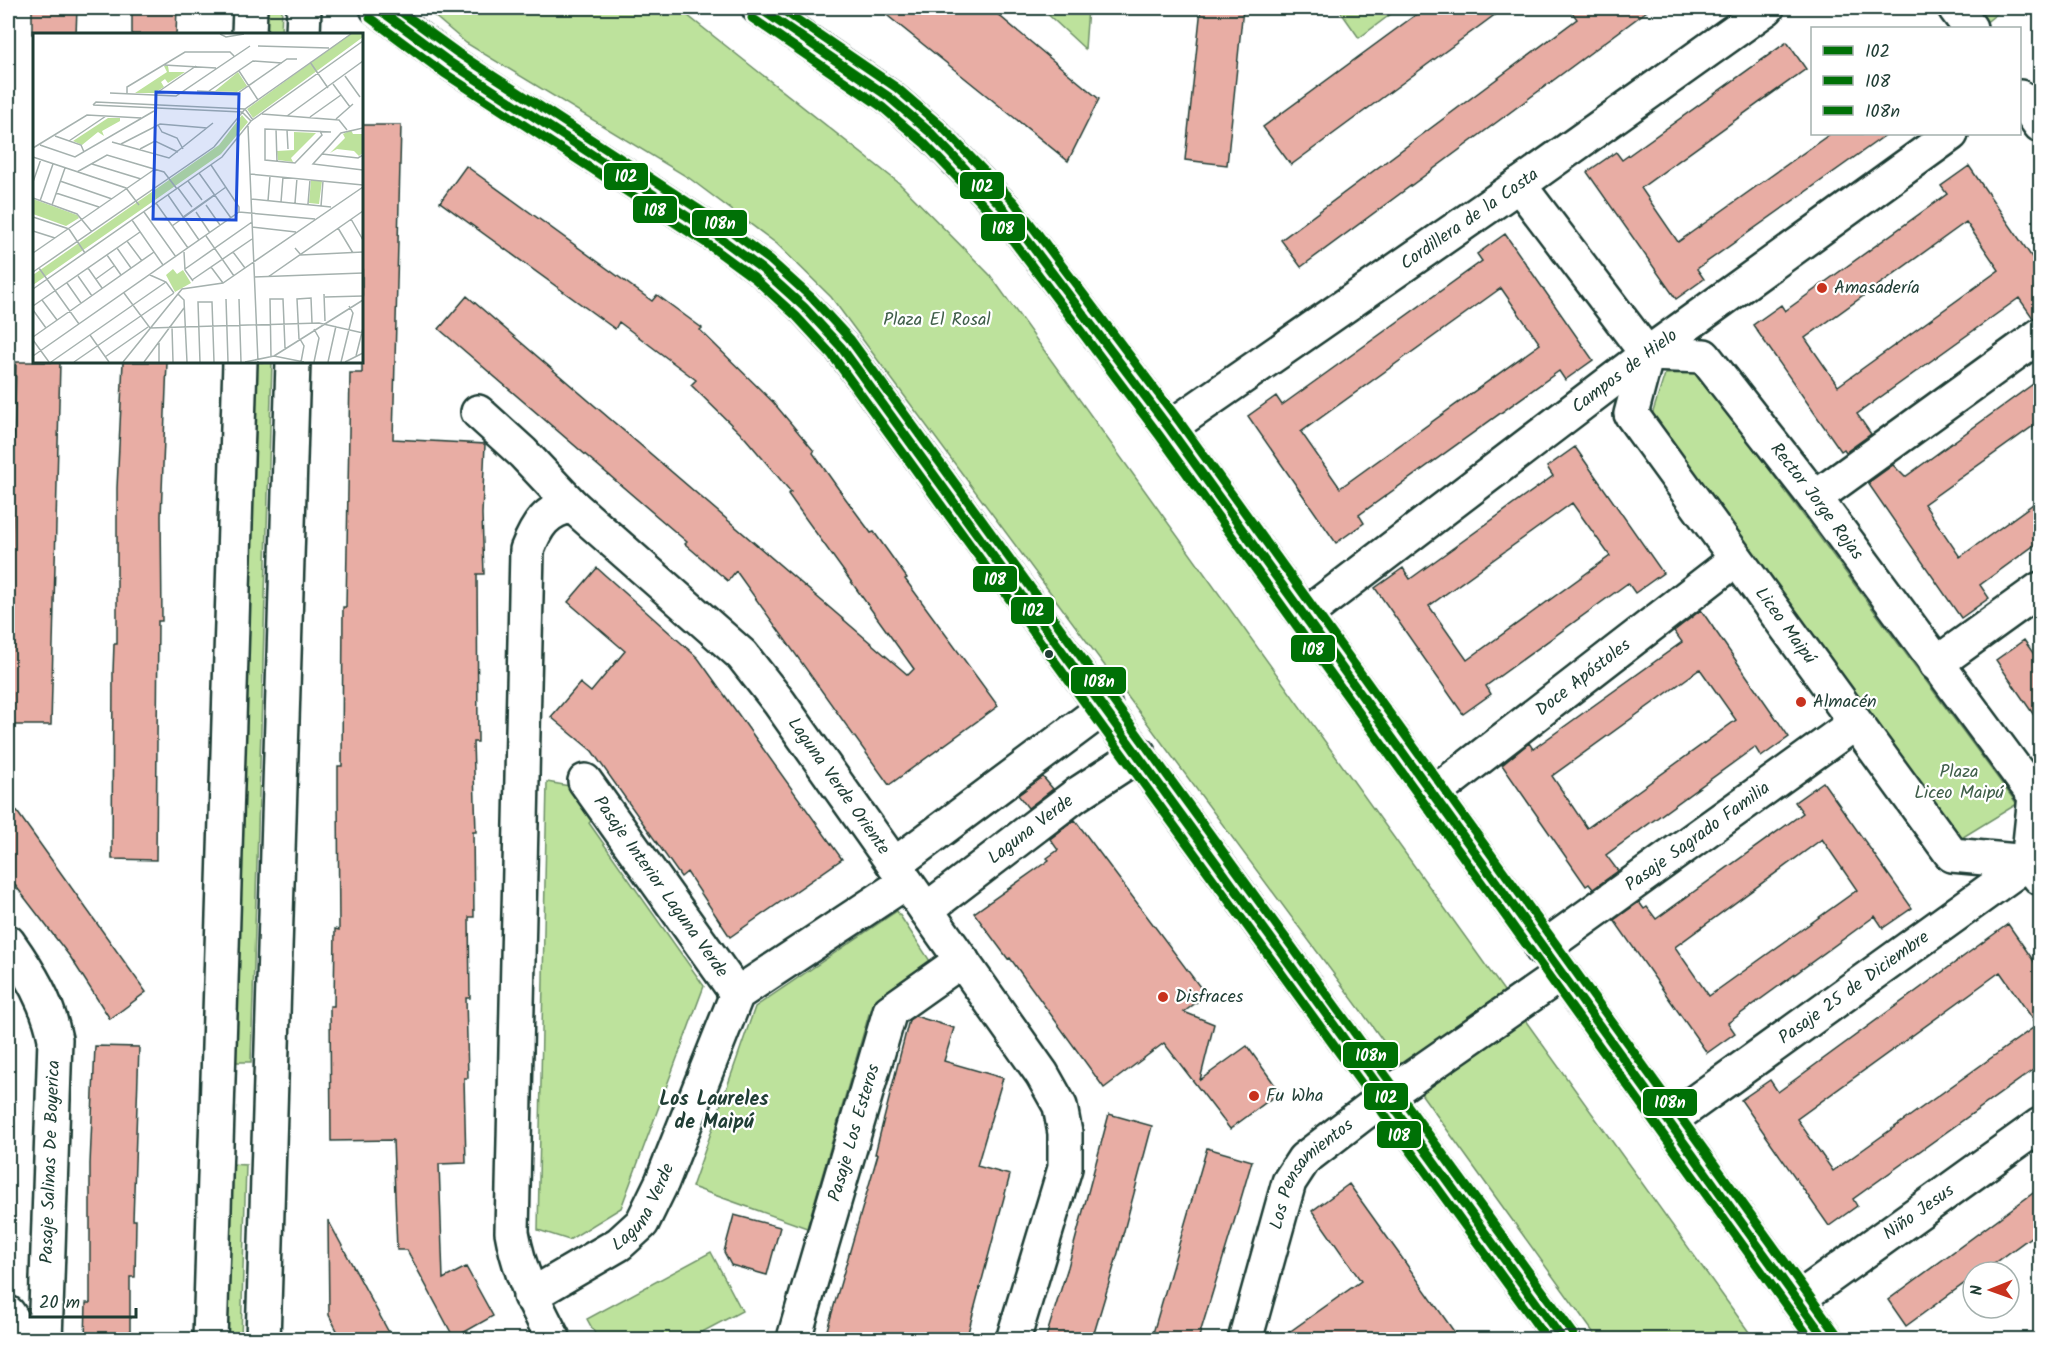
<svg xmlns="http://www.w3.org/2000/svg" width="2048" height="1347" font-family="Kalam,sans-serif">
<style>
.green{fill:#bde29c;stroke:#6e9068;stroke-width:1.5}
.building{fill:#e8ada4;stroke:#1f3d34;stroke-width:1.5;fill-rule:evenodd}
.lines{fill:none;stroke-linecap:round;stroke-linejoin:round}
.minor-casing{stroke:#1f3d34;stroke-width:38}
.tertiary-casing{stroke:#1f3d34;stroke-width:38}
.minor{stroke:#fff;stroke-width:33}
.tertiary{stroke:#fff;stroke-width:33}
.bus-1-casing{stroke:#fff;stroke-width:14}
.bus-2-casing{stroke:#fff;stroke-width:14}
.bus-3-casing{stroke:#fff;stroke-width:14}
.bus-1{stroke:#007106;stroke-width:9}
.bus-2{stroke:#007106;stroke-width:9}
.bus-3{stroke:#007106;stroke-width:9}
.poi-dot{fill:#c8321e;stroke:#fff;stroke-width:2}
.bus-dot{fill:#1f3d34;stroke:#fff;stroke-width:2}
.labels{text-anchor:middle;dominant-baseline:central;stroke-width:4.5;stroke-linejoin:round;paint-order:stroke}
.street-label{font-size:18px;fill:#1f3d34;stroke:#fff}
.poi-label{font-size:18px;fill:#1f3d34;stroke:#fff;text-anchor:start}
.park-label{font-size:18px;fill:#3f5e49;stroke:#fff}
.neighbourhood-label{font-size:20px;font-weight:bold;fill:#1f3d34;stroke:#fff}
.inset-road{fill:none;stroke:#a5b1ae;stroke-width:1.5}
.view{fill:#1d4ed8;fill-opacity:0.15;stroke:#1d4ed8;stroke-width:3}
.inset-edge{fill:none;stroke:#1f3d34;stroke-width:3}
.line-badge{stroke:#fff;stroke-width:2}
.badge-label{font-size:16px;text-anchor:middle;font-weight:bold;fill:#fff}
</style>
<rect width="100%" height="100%" fill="#fff"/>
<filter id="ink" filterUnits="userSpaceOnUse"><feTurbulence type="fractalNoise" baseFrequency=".0167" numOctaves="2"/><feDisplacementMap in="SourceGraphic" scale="12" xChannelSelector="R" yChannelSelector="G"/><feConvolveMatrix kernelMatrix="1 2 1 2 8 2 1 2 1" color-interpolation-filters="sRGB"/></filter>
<g filter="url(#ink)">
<path class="green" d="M263 8H282L281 34H263Z
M425 8H678L899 183 990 275 1754 1339H1598L1373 1027 831 297 777 244 689 178 466 43Z
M1041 8H1088L1085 49Z
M1338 8H1399L1359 38Z
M1960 8H2004L1979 28Z
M254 362H272L251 1062H235Z
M1698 373 2017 804 1960 839 1651 418 1665 374Z
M547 782 575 787 596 816 589 823 704 986 621 1208 569 1240 538 1230Z
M897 911 930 961 869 1014 807 1228 692 1187 755 1007Z
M230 1164 246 1165 241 1339 225 1340Z
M711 1252 742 1311 689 1339H598L587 1319Z"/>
<path class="building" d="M32 8H77L76 34H32Z
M132 8H177L176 34H132Z
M878 8H990L1099 99 1068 161Z
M1201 8H1243L1227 165 1185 160Z
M1425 8H1504L1291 165 1263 127Z
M1569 8H1651L1301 267 1281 240 1577 19Z
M1787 42 1806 69 1641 188 1678 242 1830 134H1887L1697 269 1704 279 1676 299 1587 172 1616 152 1622 160Z
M362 125H401L393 439 485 444 482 514 484 574H477L478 742H473L476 832H473L474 917H469L470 998H466L468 1078H464L466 1163 439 1164 443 1279 466 1267 493 1316 454 1338 407 1250H397L393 1140 331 1141 330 1006H334L335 929 339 930 338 794V766H342L343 607H346L350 373H362Z
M466 166 652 301 657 295 702 328 700 330 773 402 814 451 813 453 840 491 871 533 874 532 907 578 905 579 998 706 889 785 736 571 728 581 685 544 687 542 439 329 467 296 908 675 914 669 788 494 791 492 746 439 691 385 696 380 619 322 615 329 440 202Z
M1969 166 2040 269V317L2033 318 2019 298 1857 414 1871 434 1846 452 1844 449 1841 451 1753 325 1781 305 1785 311 1947 194 1941 186ZM1966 222 1999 270 1838 386 1805 338Z
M1505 234 1593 360 1565 380 1559 371 1359 515 1364 523 1336 543 1248 416 1276 396 1282 405 1482 261 1477 254ZM1501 288 1540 344 1340 488 1301 432Z
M16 362H60L51 725H8Z
M123 362H167L161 516 162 621H158L156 860 112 859 113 672 114 644H117V488Z
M2040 379V421L1924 504 1960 557 2040 499V541L1980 585 1989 598 1961 618 1868 483 1893 465 1905 477Z
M1575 447 1663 573 1635 593 1628 583 1486 686 1491 694 1463 714 1375 588 1403 568 1410 579 1553 476 1547 467ZM1572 503 1610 556 1467 660 1429 606Z
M597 568 698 658 842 859 730 937 687 872 681 877 592 751 551 717 580 683 591 692 625 651 568 602Z
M1701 610 1789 737 1761 757 1755 747 1606 855 1618 871 1593 889 1589 884 1586 886 1502 765 1529 743 1533 749 1682 642 1674 631ZM1700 669 1736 720 1587 828 1552 776Z
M2024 640 2040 663V724L1996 660Z
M1043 777 1053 789 1028 808 1018 795Z
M1823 782 1912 908 1883 928 1875 916 1728 1023 1735 1033 1707 1053 1614 920 1639 902 1644 909 1647 907 1656 919 1803 813 1795 802ZM1822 839 1857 890 1709 996 1675 947Z
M8 799 146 992 110 1019 71 958 8 876Z
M1075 820 1206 995 1184 1012 1214 1024 1200 1080 1247 1046 1280 1092 1230 1129 1164 1043 1104 1088 1010 958 1008 959 974 913 1049 860 1047 858 1058 850 1050 839Z
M2008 924 2040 970V1065L1853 1199 1857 1206 1829 1226 1741 1100 1770 1080 1778 1092ZM2000 972 2037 1025 1833 1171 1797 1119Z
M915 1016 954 1028 944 1061 1003 1078 977 1166 1010 1175 966 1340H862L827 1330 878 1154H875L909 1020Z
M95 1046 139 1047 133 1220H136L135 1277H130V1340H85L86 1303H90V1164Z
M1109 1114 1152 1126 1118 1253 1092 1340H1045L1068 1267Z
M1207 1148 1252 1161 1234 1222 1198 1340H1151Z
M1349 1184 1402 1258 1460 1340H1278L1361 1281 1312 1211Z
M2040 1188V1230L1987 1269 1973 1272V1277L1906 1326 1888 1300Z
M734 1215 780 1227 767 1275 731 1265 724 1252Z
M328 1220 393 1340H342L329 1315Z"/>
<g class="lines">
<g class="minor-casing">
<g id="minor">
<path d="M1955 8 1970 28"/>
<path d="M249 34 250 8"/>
<path d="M303 34 304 8"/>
<path d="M2020 97 2040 125"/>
<path id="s1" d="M1519 185 1647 354 1704 356 1815 498 2035 796 2028 862 2040 878"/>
<path id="s2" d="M1647 354 1631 414 1952 855 2028 862"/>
<path id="s3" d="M478 412 523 453 573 506 742 655 779 702 1042 1074 1060 1106 1065 1133V1168L1013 1340"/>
<path id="s4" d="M1169 428 1519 185 1767 8"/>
<path d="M1815 498 2040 335"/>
<path id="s5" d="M1305 615 1647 354 1951 134"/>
<path d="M1936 664 2040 589"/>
<path id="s6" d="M585 781 737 994"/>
<path id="s7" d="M1433 794 1735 560"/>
<path d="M894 865 1105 707"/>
<path id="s8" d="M926 910 1076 795 1139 754"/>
<path d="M8 942C29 972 48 1002 55 1039L45 1340"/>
<path id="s9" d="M1542 949 1854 724"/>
<path id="s10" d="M1669 1121 2037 856"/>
<path id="s11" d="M530 1296 619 1244 642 1223 662 1182 737 994 906 882"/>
<path id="s12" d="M1797 1300 2040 1125"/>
<path d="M8 1313 26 1340"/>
<path d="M210 1340 240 362"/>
<path d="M263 1340 293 362"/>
<path d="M554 1340C535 1304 519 1272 512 1232L527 550C536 527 546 509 573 506"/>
<path id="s13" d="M797 1340 795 1335 890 1011 962 960"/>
<path id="s14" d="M1245 1340 1289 1182 1304 1159 1386 1096 1561 974"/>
</g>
</g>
<g class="tertiary-casing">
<path id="tertiary" d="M377 8 451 63 716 235 762 269 804 307 841 347 1563 1340
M759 8 889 97 932 134 1004 209 1169 428 1826 1340"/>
</g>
<use href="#minor" class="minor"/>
<use href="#tertiary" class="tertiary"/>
<g class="bus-1-casing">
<path id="bus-1" d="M377 8 451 63 716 235 762 269 804 307 841 347 1563 1340
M759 8 889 97 932 134 1004 209 1169 428 1826 1340"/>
</g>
<g class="bus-2-casing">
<path id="bus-2" d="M370 18 444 73 709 245 754 278 796 316 832 355 1548 1340
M752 18 882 107 924 143 995 217 1159 435 1811 1340"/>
</g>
<g class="bus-3-casing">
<path id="bus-3" d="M396 8 458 53 723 225 770 260 812 298 850 339 1573 1333
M780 8 897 88 941 126 1014 202 1179 421 1836 1333"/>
</g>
<use href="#bus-1" class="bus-1"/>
<use href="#bus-2" class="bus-2"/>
<use href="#bus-3" class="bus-3"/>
</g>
</g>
<g class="poi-dot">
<circle cx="1822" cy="288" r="6"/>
<circle cx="1801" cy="702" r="6"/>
<circle cx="1163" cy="997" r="6"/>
<circle cx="1254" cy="1096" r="6"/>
</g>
<circle class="bus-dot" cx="1049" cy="654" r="5"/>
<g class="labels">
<g class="street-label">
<text stroke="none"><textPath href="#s4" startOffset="366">Cordillera de la Costa</textPath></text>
<text stroke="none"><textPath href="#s5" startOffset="402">Campos de Hielo</textPath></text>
<text stroke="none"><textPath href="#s1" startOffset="453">Rector Jorge Rojas</textPath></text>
<text stroke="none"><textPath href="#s2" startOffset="324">Liceo Maipú</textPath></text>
<text stroke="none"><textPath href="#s7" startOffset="190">Doce Apóstoles</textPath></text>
<text stroke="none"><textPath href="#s3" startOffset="522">Laguna Verde Oriente</textPath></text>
<text stroke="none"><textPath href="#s8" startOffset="132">Laguna Verde</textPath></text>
<text stroke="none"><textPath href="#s9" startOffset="192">Pasaje Sagrado Familia</textPath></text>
<text stroke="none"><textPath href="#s6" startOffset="130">Pasaje Interior Laguna Verde</textPath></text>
<text stroke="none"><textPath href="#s10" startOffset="228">Pasaje 25 de Diciembre</textPath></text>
<text stroke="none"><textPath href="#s13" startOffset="216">Pasaje Los Esteros</textPath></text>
<text transform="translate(51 1162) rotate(-88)">Pasaje Salinas De Boyerica</text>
<text stroke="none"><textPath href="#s14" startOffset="183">Los Pensamientos</textPath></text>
<text stroke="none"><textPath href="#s11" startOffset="148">Laguna Verde</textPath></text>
<text stroke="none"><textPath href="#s12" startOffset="150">Niño Jesus</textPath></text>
</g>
<g class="poi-label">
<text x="1834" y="288">Amasadería</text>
<text x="1813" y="702">Almacén</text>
<text x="1175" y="997">Disfraces</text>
<text x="1266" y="1096">Fu Wha</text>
</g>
<g class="park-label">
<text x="937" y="320">Plaza El Rosal</text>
<text x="1959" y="772">Plaza<tspan x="1959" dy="21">Liceo Maipú</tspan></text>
</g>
<g class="neighbourhood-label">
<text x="714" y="1100">Los Laureles<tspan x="714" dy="23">de Maipú</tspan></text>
</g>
</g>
<g transform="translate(33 33)">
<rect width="330" height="330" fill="#fff"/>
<path d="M317 1H330V4L220 85 214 76ZM131 33H135L136 39H152L135 50 132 46 128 49 131 54 121 60H102L134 39ZM205 39 214 53 204 59 182 58ZM209 82 215 89 188 121 0 252V242L186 112ZM75 85H87V88L69 98 71 103 65 99 49 112 40 108ZM318 97 320 101H330V120L326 123 321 118 304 116 297 120 312 105 310 101ZM261 99 283 100 258 125 260 129 245 127 244 118 261 117ZM278 147 289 148 286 171 276 170ZM0 166 44 182 46 185 33 193 0 181ZM140 236 144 241 150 237 158 250 142 259 133 242Z" fill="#bde29c"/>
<path class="inset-road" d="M187 1 193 4 211 1M225 13 296 15M277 29 295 55M131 32 183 35M206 38 225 67M312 43 327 64M300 51 317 74M164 58 205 60 254 26H264M176 58 220 28 249 30M77 60 143 63 217 13M94 60V54L152 19H197L201 23M122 61 163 33M60 72 63 69 212 76 220 87M60 72 209 79 218 88M229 81 306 87 314 97M254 83 330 28M277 84 308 62M303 86 320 71M125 92 129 99 144 105 150 116M215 93 225 329M330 95 308 100 280 131 330 137M243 96 244 129M254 97 255 116M287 98 289 102 262 130 232 127V96L298 99M22 103 48 112 51 119M36 108 73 83M79 109 136 125 180 90M88 111 127 91 174 95M7 112 42 124 121 78M0 115 54 82 108 85M107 116 122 108 145 119M289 121 325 125 330 122M0 124 93 155 106 172M59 131 108 146M178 132 206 174V179M44 139 74 122 131 139 144 156M166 140 198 185M217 141 330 152M27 148 79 166M155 148 169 167M0 149 8 126M145 155 159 174M23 160 66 174M135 162 166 207M0 165 44 181 59 199M218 166 298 174M7 168 20 131M235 168 237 143M248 169 250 144M123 170 155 215M262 170 264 145M275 171 277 147M19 172 32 135M173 172 187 192M288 173 290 148M111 179 143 224M163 179 177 200M0 184 36 196 52 220M150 184 181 162M318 186 330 207M99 187 130 232M139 193 193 154M219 194 263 199M305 195 320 220M0 198 22 205M173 203 201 243M94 208 109 228M84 215 98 235M262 215 268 222 330 219M151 219 152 237 160 248M200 219 212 235M0 220 122 136M74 222 88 242M178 234 190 250M6 235 46 291M55 235 69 255M152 236 219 189M0 239 181 114 212 76 318 1M117 242 133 249 141 260M45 243 59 263M221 244 330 240M235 244 330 178M63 246 81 233M159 247 219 206M34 250 48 270M0 256 189 124 218 88 330 8M91 260 117 295 286 290 330 300M145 261 151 267 154 329M291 261 292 288M292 264 330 263M193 266 195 329M206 266 208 329M9 267 24 287M0 273 107 199M0 277 13 295M139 294 140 329M57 302 76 329M0 304 121 219M266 306 264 266 278 265 279 290M267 306 271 313 268 329M0 307 16 329M126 310V329M0 323 206 179 282 186M241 323 330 267M323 323 330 295M72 324 115 294M238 324 237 266H250L252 315M18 329 133 249M41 329 141 260M90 329 149 256 190 250 330 154M111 329 151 275M167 329 165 269H179L181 329M212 329 241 323 271 329M281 329 286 305 281 296M295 329 303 293M308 329 320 280 316 273M312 329 330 320"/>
<path class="view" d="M123 59 206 61 203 187 120 186Z"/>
<rect width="330" height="330" class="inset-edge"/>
</g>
<g class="line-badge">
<rect x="603" y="162" width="46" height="29" rx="6" fill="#007106"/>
<rect x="959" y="171" width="46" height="29" rx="6" fill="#007106"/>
<rect x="632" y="195" width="46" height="29" rx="6" fill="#007106"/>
<rect x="691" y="209" width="57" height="28" rx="6" fill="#007106"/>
<rect x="980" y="213" width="46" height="29" rx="6" fill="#007106"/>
<rect x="972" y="565" width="46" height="28" rx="6" fill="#007106"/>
<rect x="1010" y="596" width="45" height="29" rx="6" fill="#007106"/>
<rect x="1290" y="634" width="46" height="29" rx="6" fill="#007106"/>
<rect x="1070" y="666" width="57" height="29" rx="6" fill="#007106"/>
<rect x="1342" y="1041" width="57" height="28" rx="6" fill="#007106"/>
<rect x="1363" y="1082" width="46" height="29" rx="6" fill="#007106"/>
<rect x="1642" y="1088" width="56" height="29" rx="6" fill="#007106"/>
<rect x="1376" y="1120" width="46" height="29" rx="6" fill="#007106"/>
</g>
<g class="badge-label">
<text x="626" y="182">I02</text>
<text x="982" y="192">I02</text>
<text x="655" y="216">I08</text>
<text x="720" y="229">I08n</text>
<text x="1003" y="234">I08</text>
<text x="995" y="585">I08</text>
<text x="1033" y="616">I02</text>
<text x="1313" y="655">I08</text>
<text x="1099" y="687">I08n</text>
<text x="1371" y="1061">I08n</text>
<text x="1386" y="1103">I02</text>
<text x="1670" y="1108">I08n</text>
<text x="1399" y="1141">I08</text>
</g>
<rect width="2048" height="1347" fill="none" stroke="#fff" stroke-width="30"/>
<rect x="15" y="15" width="2018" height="1317" fill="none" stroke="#1f3d34" stroke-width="2" filter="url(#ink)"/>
<rect x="1811" y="27" width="210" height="108" fill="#ffffff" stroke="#a5b1ae" stroke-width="1.5"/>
<rect x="1823" y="46" width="30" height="9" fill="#007106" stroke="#a5b1ae" stroke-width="1.5"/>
<text x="1865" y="57" font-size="18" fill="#1f3d34">I02</text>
<rect x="1823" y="76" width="30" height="9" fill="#007106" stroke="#a5b1ae" stroke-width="1.5"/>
<text x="1865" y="87" font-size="18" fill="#1f3d34">I08</text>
<rect x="1823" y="106" width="30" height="9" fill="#007106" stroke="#a5b1ae" stroke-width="1.5"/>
<text x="1865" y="117" font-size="18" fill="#1f3d34">I08n</text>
<g transform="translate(1991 1290) rotate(269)"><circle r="28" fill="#ffffff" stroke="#a5b1ae" stroke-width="1.5"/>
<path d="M0-4.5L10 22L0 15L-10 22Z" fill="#c8321e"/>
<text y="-9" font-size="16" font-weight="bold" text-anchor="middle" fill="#1f3d34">N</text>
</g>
<path d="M30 1308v9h106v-9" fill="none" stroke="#1f3d34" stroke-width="3"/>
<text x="39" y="1308" font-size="18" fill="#1f3d34" stroke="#ffffff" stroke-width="4.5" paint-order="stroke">20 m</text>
</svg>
